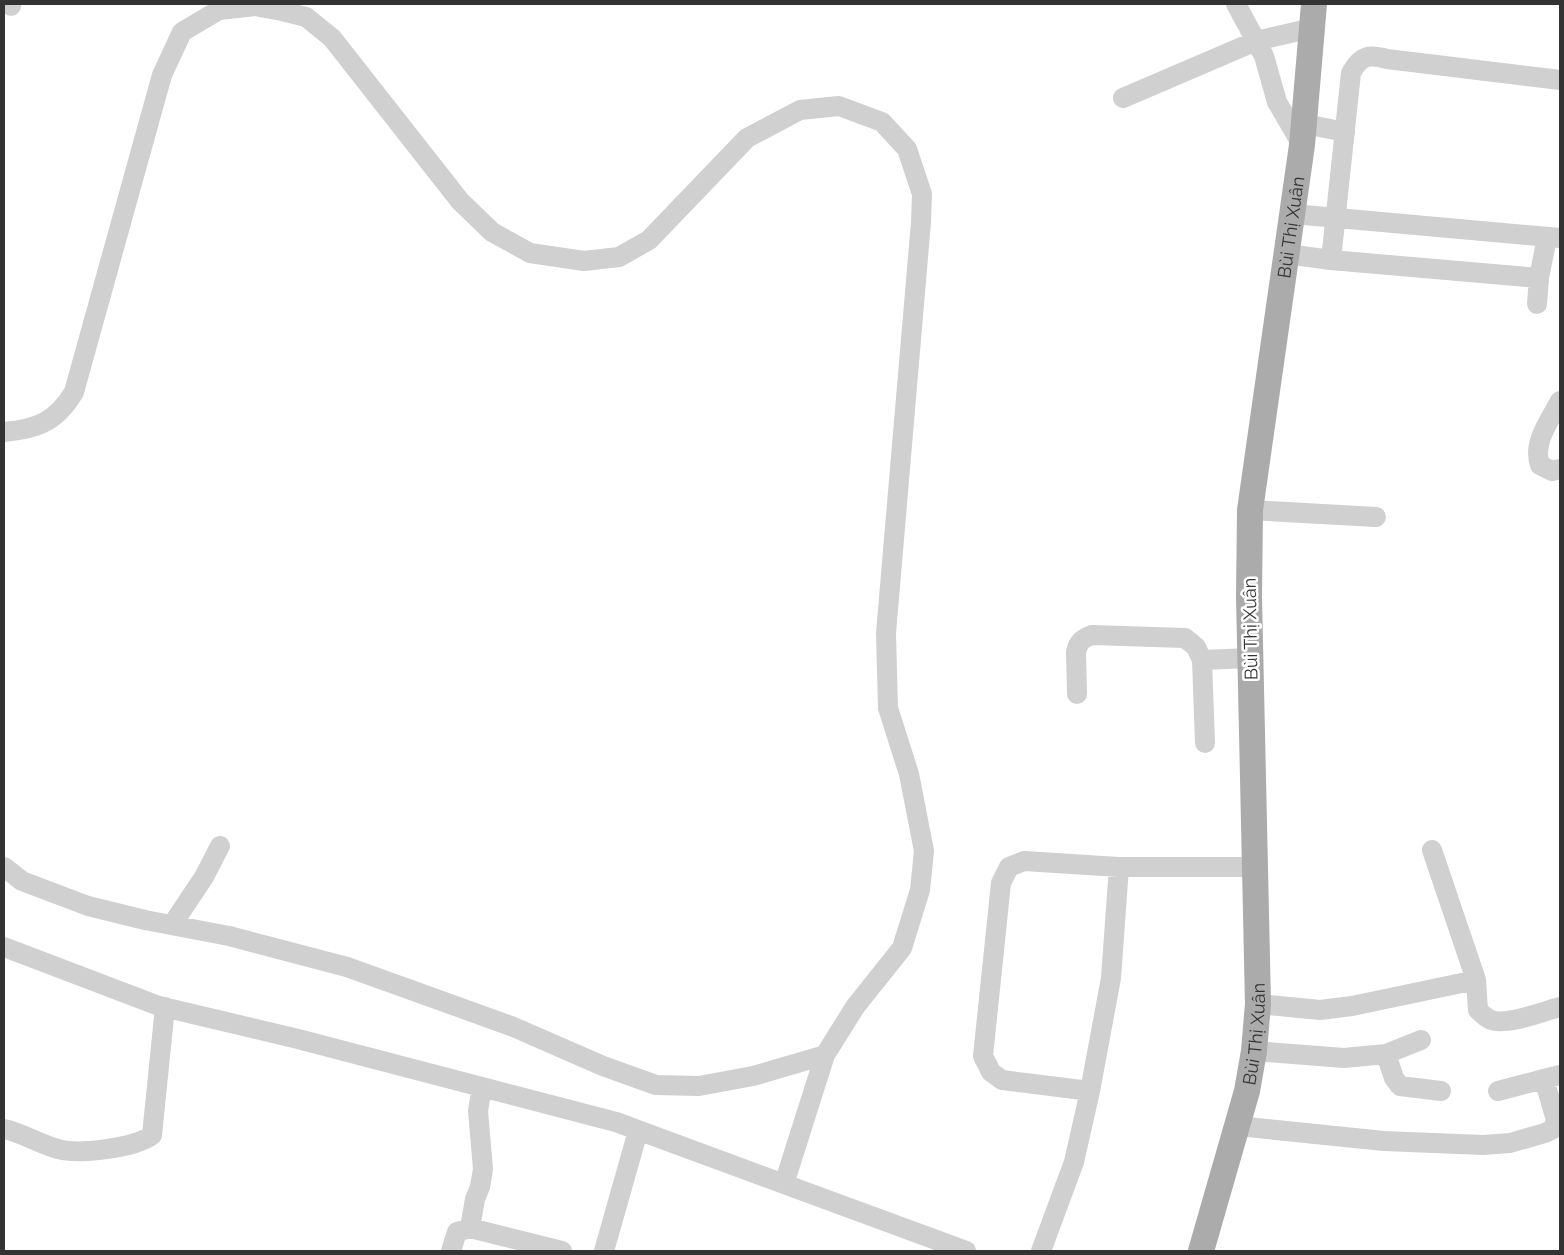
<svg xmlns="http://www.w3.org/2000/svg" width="1564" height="1255" font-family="Raleway,sans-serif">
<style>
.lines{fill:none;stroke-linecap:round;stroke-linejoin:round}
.minor{stroke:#d0d0d0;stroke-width:20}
.major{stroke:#ababab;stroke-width:26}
.labels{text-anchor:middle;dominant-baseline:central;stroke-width:5;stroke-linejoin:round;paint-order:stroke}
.street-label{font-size:18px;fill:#333;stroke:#fff}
</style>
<rect width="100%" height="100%" fill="#fff"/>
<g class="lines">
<path class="minor" d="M1236 4 1264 56 1277 102 1302 145
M11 6V4
M1123 98 1256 41 1312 28
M1305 124 1345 132
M1293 214 1560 238
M1287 254 1331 260 1539 278 1547 237
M1331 260 1351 73C1361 55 1369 54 1387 59L1560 80
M1537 304 1539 278
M1560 401C1550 420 1532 443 1540 465L1552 471 1560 469
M4 432C37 429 56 422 74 392L162 75 182 32 219 10 255 6 282 11 306 17 332 38 460 201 492 232 530 253 584 261 619 257 649 240 747 138 800 110 839 106 882 122 907 149 922 194 921 222 886 633 888 708 909 774 924 851 920 890 902 948 855 1007 825 1055 784 1184
M1250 510 1376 517
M1202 660 1205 743
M1077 694 1076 652C1078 642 1083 638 1092 635L1185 638 1196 647 1202 660 1251 658
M1432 850 1476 980 1478 1010C1482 1014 1486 1018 1491 1020 1507 1026 1544 1011 1560 1007
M4 867 22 881 88 906 145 920 229 936 347 967 511 1026 603 1066 656 1085 699 1086 753 1076 825 1055
M172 925 204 877 220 846
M4 947 159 1006 298 1039 616 1122 966 1251
M1258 1004 1320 1010 1352 1006 1476 980
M1254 1051 1344 1058 1386 1054 1421 1040
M1386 1054 1394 1078 1400 1086 1441 1091
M1090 1091 1002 1080 991 1072 983 1056 1001 883 1009 867 1024 861 1119 867H1255
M1498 1091 1544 1079
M1237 1126 1384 1141 1483 1145 1510 1143 1545 1133 1553 1129 1556 1120 1544 1079 1560 1075
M4 1129C23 1133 39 1144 58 1149 78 1155 135 1148 152 1135L165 1007
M470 1228 475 1199 480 1187 483 1169 478 1111 482 1087
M451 1251 457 1232 470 1228 562 1251
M604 1251 638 1131
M1041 1251 1074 1162 1090 1091 1111 978 1119 867"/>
<path class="major" id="s1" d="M1201 1251 1247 1091 1254 1051 1258 1004 1249 597 1250 510 1302 145 1314 4"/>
</g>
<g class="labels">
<g class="street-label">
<text stroke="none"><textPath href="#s1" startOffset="1034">Bùi Thị Xuân</textPath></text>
<text transform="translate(1250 629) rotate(-91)">Bùi Thị Xuân</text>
<text stroke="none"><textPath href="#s1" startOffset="224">Bùi Thị Xuân</textPath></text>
</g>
</g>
<rect width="1564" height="1255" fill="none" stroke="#333333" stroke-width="10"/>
</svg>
